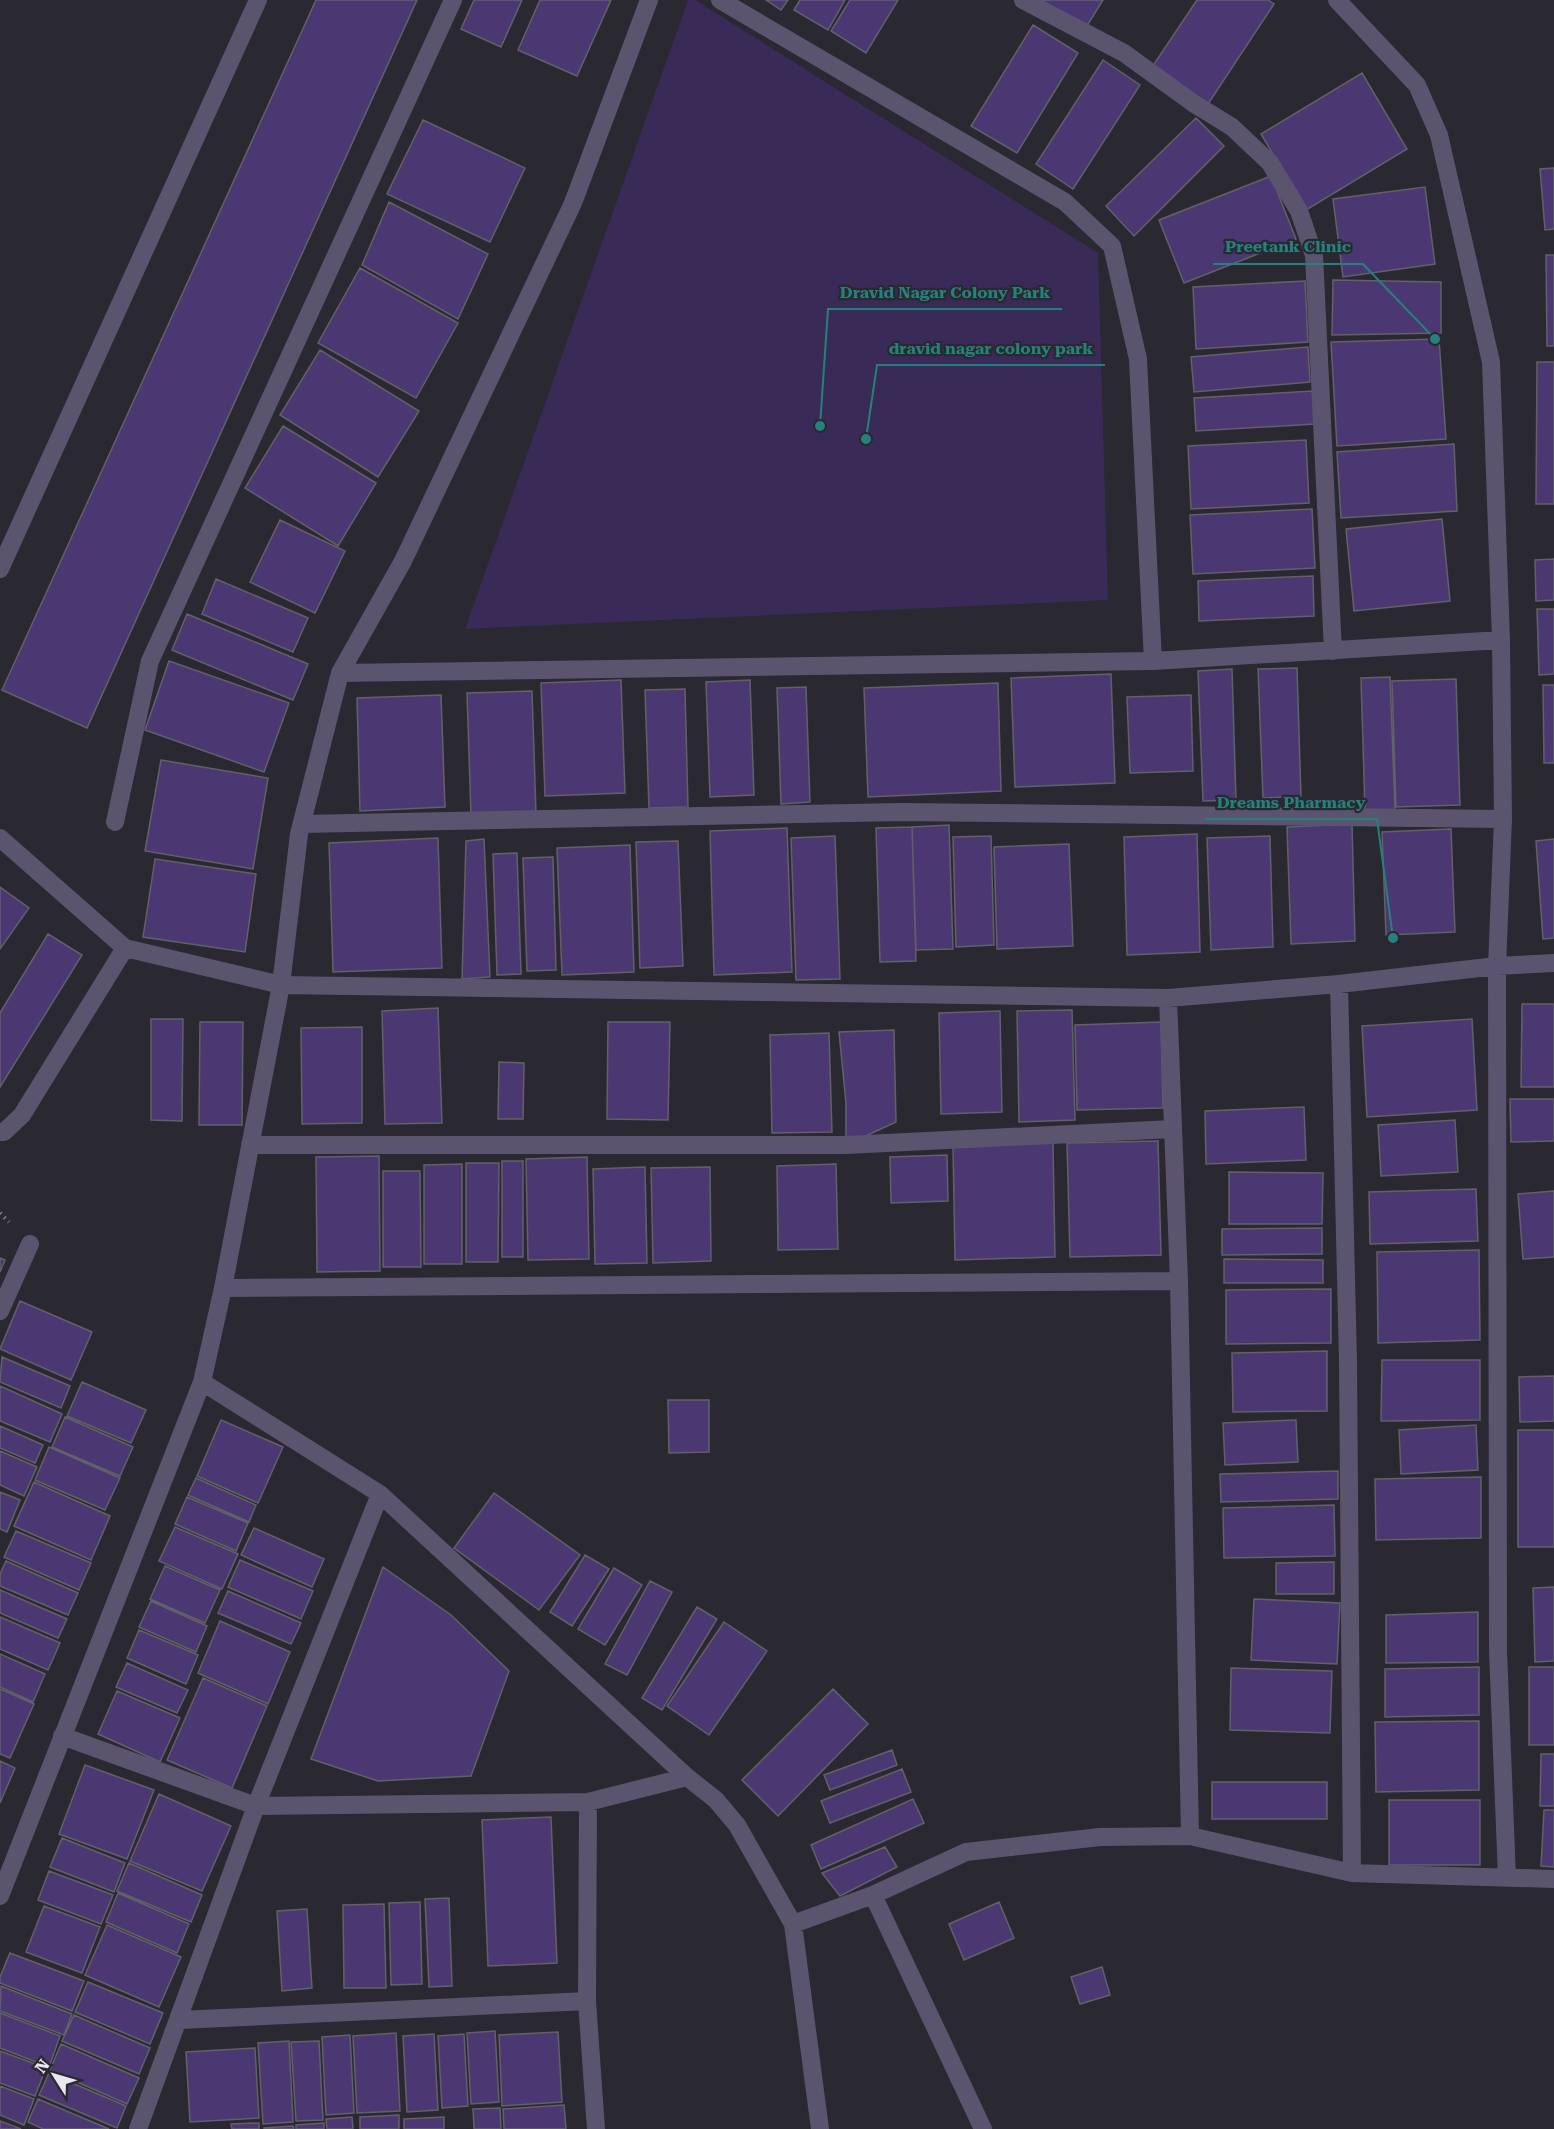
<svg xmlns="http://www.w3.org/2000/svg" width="1554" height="2129" font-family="'Roboto Serif',serif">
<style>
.green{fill:#392a58}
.building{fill:#4b3873;stroke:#626069;stroke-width:1.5}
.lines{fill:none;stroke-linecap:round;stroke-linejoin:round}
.path{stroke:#858389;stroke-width:4;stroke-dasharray:1.5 4.5;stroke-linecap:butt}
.minor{stroke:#5b546f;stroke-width:18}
.leader{fill:none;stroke:#25817b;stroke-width:2}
.callout-dot{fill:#25817b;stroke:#2a2830;stroke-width:2}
.callout-label{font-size:16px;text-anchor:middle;font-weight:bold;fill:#25817b;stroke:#2a2830;stroke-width:4.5;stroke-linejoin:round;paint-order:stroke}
</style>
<rect width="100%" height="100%" fill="#2a2830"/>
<path class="green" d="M688 0H695L1098 253 1108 600 465 629Z"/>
<path class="building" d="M316 0H417L87 728 2 690Z
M474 0H522L501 47 461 29Z
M540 0H611L577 76 518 50Z
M766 0H788L781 10Z
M800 0H845L828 30 794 10Z
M850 0H898L866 53 831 31Z
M1039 0H1103L1085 29Z
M1197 0H1268L1274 4 1208 104 1152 67Z
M1033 25 1078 53 1017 153 971 126Z
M1103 60 1140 85 1073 189 1036 164Z
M1362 73 1407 149 1306 210 1261 134Z
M1196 118 1224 146 1134 236 1106 206Z
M423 120 525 168 490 242 387 194Z
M1554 168V229L1545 230 1540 169Z
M1271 176 1296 239 1184 283 1159 220Z
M1425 187 1435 264 1343 277 1333 199Z
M389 202 488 254 458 319 362 265Z
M1546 255H1554V346H1547Z
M360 268 458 323 416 398 318 343Z
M1333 280 1441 282V333L1332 335Z
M1305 281 1308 342 1196 349 1193 287Z
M1439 339 1446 439 1337 446 1331 342Z
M1308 347 1310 382 1194 392 1191 357Z
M320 350 419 411 378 477 280 415Z
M1537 362H1554V504H1536Z
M1313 391 1315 424 1196 431 1194 398Z
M283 426 376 483 338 546 245 488Z
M1306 440 1309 503 1191 509 1188 446Z
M1454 444 1457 511 1341 518 1337 452Z
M1312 509 1315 568 1193 574 1190 515Z
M1442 519 1450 601 1354 611 1346 529Z
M280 520 345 551 315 613 250 582Z
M1554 559V600L1536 601 1535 560Z
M1313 576 1314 616 1199 621 1198 581Z
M216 579 308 618 293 652 202 614Z
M1537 609H1554V674L1539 675Z
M187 614 308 664 293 700 172 650Z
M169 661 289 703 264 772 145 730Z
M1297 668 1301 796 1263 798 1258 669Z
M1232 669 1236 800 1203 801 1198 671Z
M1111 674 1115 783 1015 787 1011 678Z
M1390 677 1395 810 1365 811 1361 678Z
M1456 679 1460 805 1396 807 1392 681Z
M621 680 625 793 545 796 541 683Z
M750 680 754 795 710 797 706 682Z
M998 683 1001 791 868 797 864 688Z
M1543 685H1554V763H1544Z
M806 687 810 802 781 804 777 688Z
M685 689 688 807 649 808 645 690Z
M532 691 536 814 471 816 467 693Z
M441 695 445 807 360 811 357 698Z
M1191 695 1193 771 1130 773 1127 697Z
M161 760 268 778 253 869 145 851Z
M1352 824 1355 941 1291 944 1287 827Z
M949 825 953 949 916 950 912 827Z
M912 827 916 961 880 962 876 828Z
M787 828 792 972 714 975 710 831Z
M1451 829 1455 932 1386 935 1382 832Z
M1197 834 1200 952 1127 955 1124 837Z
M835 836 840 979 796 980 791 838Z
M991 836 994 945 956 947 953 837Z
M1270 836 1273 947 1211 950 1207 838Z
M438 838 442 968 333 972 329 843Z
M484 839 490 977 462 979 466 841Z
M1554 839V938L1543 939 1536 841Z
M678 841 683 966 640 968 636 842Z
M1069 844 1073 946 997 949 994 847Z
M630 845 634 972 562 975 557 848Z
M517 853 521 974 497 975 493 854Z
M553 857 556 970 527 971 523 858Z
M155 859 256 874 245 952 143 937Z
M0 887 29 908 0 949Z
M48 934 82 955 0 1087V1013Z
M1522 1004H1554V1087H1521Z
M438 1008 442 1123 385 1124 382 1011Z
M1072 1010 1075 1120 1019 1122 1017 1011Z
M1000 1011 1002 1112 941 1114 939 1013Z
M151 1019H183L182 1121 151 1120Z
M1472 1019 1477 1110 1367 1117 1362 1026Z
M200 1022H243L242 1125H199Z
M608 1022H670L668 1120 607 1119Z
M1161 1022 1163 1108 1077 1110 1075 1025Z
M362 1027V1123L302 1124 301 1028Z
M894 1030 896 1122 846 1145V1103L839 1032Z
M829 1033 832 1132 772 1133 770 1035Z
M499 1062 524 1063 523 1119H498Z
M1510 1099H1554V1141L1511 1142Z
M1304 1107 1306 1160 1206 1164 1205 1111Z
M1455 1120 1458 1172 1381 1176 1378 1125Z
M1158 1141 1161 1255 1070 1257 1067 1143Z
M1053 1143 1055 1257 955 1260 953 1146Z
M947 1155 948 1201 891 1203 890 1157Z
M379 1156 380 1271 317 1272 316 1157Z
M587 1157 589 1259 528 1260 526 1159Z
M502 1161H523V1257H502Z
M466 1163H499L498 1262H466Z
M462 1164V1264H424V1165Z
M836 1164 838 1249 778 1250 777 1166Z
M645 1167 647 1263 595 1264 593 1169Z
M710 1167 711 1261 653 1263 651 1168Z
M383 1171H420L421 1267H383Z
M1229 1172 1323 1173 1322 1224H1229Z
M1476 1189 1478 1241 1370 1244 1369 1192Z
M1554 1191V1257L1523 1259 1518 1194Z
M1322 1228V1254L1222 1255V1229Z
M1479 1250 1480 1340 1378 1343 1377 1252Z
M0 1258 5 1260 0 1272Z
M1224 1259 1323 1260V1283H1224Z
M1331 1289V1343L1226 1344V1290Z
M20 1301 92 1332 71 1380 0 1349Z
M1327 1351V1411L1233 1412 1232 1353Z
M2 1357 70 1386 61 1408 0 1382Z
M1382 1360H1480V1420L1381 1421Z
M1554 1376V1421L1520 1422 1519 1377Z
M82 1382 146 1410 131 1443 67 1416Z
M0 1386 62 1414 50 1442 0 1421Z
M668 1400H709V1452L669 1453Z
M65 1417 133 1447 120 1476 52 1447Z
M221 1420 283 1447 258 1503 197 1476Z
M1296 1420 1298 1462 1225 1465 1223 1423Z
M1476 1425 1478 1470 1401 1474 1399 1430Z
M0 1426 43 1445 35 1463 0 1448Z
M1518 1430H1554V1547H1518Z
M49 1447 120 1478 105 1510 35 1480Z
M0 1451 37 1467 24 1496 0 1485Z
M1338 1471V1499L1221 1502 1220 1474Z
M1481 1477V1538L1376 1540 1375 1479Z
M196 1478 256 1505 249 1522 188 1495Z
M34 1482 110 1516 91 1560 14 1526Z
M0 1492 20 1500 7 1532 0 1529Z
M494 1493 580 1555 539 1610 454 1548Z
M187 1497 248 1523 236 1551 175 1524Z
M1334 1505 1335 1556 1224 1558 1223 1508Z
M175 1527 238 1554 222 1589 159 1561Z
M254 1528 324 1559 312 1587 241 1555Z
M16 1531 91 1563 79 1590 4 1557Z
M585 1555 609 1569 572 1626 550 1612Z
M240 1560 313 1591 301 1619 228 1587Z
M6 1561 78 1593 68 1615 0 1586V1574Z
M1334 1562V1594H1276V1563Z
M165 1566 220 1590 205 1623 150 1599Z
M383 1567 451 1615 509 1671 471 1776 378 1781 311 1759Z
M614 1568 642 1585 605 1645 578 1629Z
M650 1581 672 1592 627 1675 605 1664Z
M1554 1587V1661L1535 1662 1533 1588Z
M0 1590 67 1619 58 1638 0 1613Z
M228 1591 301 1623 291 1644 218 1613Z
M1254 1599 1340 1603 1337 1664 1251 1660Z
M151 1601 207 1626 196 1652 139 1627Z
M697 1607 717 1619 662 1710 642 1698Z
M1478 1612V1662L1386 1663V1615Z
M0 1617 60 1643 48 1670 0 1649Z
M220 1621 290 1652 268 1704 198 1673Z
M724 1622 767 1651 709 1735 667 1706Z
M139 1630 198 1655 186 1684 127 1658Z
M0 1654 45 1674 33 1702 0 1687Z
M127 1663 188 1690 177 1713 116 1687Z
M1479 1667V1715L1385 1717V1669Z
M1529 1667H1554V1745H1529Z
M1231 1668 1332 1671 1330 1733 1230 1730Z
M203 1678 267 1706 232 1788 167 1760Z
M0 1689 34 1704 10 1758 0 1754Z
M833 1689 868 1724 778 1816 742 1780Z
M117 1691 180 1718 160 1762 98 1734Z
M1479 1721V1790L1376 1792 1375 1722Z
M892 1750 897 1765 830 1790 824 1775Z
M1541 1754H1554V1806H1540Z
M0 1761 15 1768 0 1803Z
M85 1765 154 1790 127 1859 59 1834Z
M902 1769 911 1792 830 1823 821 1801Z
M1212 1782H1327V1819H1212Z
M159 1794 231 1826 202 1891 130 1861Z
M913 1799 924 1823 821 1869 811 1845Z
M1389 1800H1480V1865H1389Z
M1544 1810H1554V1867L1541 1866Z
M551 1817 557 1963 488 1966 482 1820Z
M62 1838 125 1863 114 1892 50 1867Z
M885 1847 897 1867 840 1896 822 1873Z
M129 1863 202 1895 191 1922 117 1891Z
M49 1871 113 1895 101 1924 38 1900Z
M118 1893 189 1924 177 1953 106 1922Z
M449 1898 452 1986 429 1987 425 1899Z
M420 1902 422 1984 391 1985 389 1903Z
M999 1902 1014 1938 964 1960 949 1924Z
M384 1904 386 1988H344L343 1905Z
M44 1906 100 1927 82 1973 26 1952Z
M307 1909 312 1988 282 1991 277 1911Z
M107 1925 181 1957 159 2007 85 1975Z
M10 1953 84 1981 72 2011 0 1983V1977Z
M1102 1967 1110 1995 1080 2004 1071 1977Z
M88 1982 163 2013 150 2044 75 2012Z
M1 1986 72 2014 64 2035 0 2011Z
M0 2013 60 2036 49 2067 0 2048Z
M74 2015 150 2048 139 2074 62 2041Z
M495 2031 499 2102 471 2104 467 2033Z
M558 2032 562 2102 502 2106 499 2035Z
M396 2033 400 2111 357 2113 353 2036Z
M434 2034 438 2110 407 2112 403 2036Z
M464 2034 468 2106 442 2108 438 2036Z
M350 2035 354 2113 326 2115 322 2037Z
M289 2041 293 2122 263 2124 258 2043Z
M319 2041 323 2120 296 2121 291 2042Z
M61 2044 139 2078 127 2104 50 2070Z
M255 2048 259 2118 190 2122 186 2052Z
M0 2051 46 2068 35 2096 0 2083Z
M49 2073 126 2106 117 2128 39 2095Z
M0 2086 34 2099 24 2125 0 2115Z
M38 2099 109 2129H43L28 2122Z
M564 2105 566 2129H504L503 2109Z
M500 2108 501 2129H474L473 2109Z
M399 2115V2129H360V2117Z
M352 2117 353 2129H327L326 2119Z
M444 2117V2129H404V2119Z
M0 2121 21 2129H0Z
M259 2123V2129H232L231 2124Z
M324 2123V2129H296V2125Z
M293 2126 294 2129H264V2128Z"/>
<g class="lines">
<path class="path" d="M0 1213 9 1222"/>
<path class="minor" d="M720 0 1065 202 1112 246 1138 359 1153 661
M1023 0 1124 53 1193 103 1232 127 1270 163 1299 211 1314 255 1333 651
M1337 0 1417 85 1439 135 1491 362 1501 640 1503 819 1497 966 1498 1651 1507 1878
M0 569 258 0
M340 673 1153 661 1501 640
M115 822 150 661 453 0
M302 824 901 812 1503 819
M0 838 125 948 281 985 1168 998 1339 984 1497 966 1554 963
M1339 984 1348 1361 1352 1873
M1168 998 1179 1281 1190 1836
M0 1132H4L22 1115 125 948
M250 1145H846L1173 1129
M223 1288 1179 1281
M0 1311 30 1244
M202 1382 380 1494 687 1777
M62 1736 256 1806 588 1802 687 1777 716 1800 737 1825 793 1924 820 2129
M588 1802 587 2001 596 2129
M873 1895 983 2129
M0 1896 202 1382 223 1288 281 985 299 834 340 673 403 561 573 203 649 0
M793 1924 873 1895 966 1852 1100 1837 1190 1836 1352 1873 1554 1879
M179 2020 587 2001
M138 2129 256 1806 380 1494"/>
</g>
<path class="leader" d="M1435 339L1363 264H1213M820 426L828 309H1062M866 439L877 365H1105M1393 938L1377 819H1205"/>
<g class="callout-dot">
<circle cx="1435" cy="339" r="6"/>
<circle cx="820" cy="426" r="6"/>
<circle cx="866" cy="439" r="6"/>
<circle cx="1393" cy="938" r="6"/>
</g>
<g class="callout-label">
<text x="1288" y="252">Preetank Clinic</text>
<text x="945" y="298">Dravid Nagar Colony Park</text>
<text x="991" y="354">dravid nagar colony park</text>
<text x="1291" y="808">Dreams Pharmacy</text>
</g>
<g transform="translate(54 2075) rotate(307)" stroke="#2a2830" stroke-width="4.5" paint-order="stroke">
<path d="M0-4.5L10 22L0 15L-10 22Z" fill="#eae8ed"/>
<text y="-9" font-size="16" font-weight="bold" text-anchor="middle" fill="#eae8ed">N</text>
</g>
</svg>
